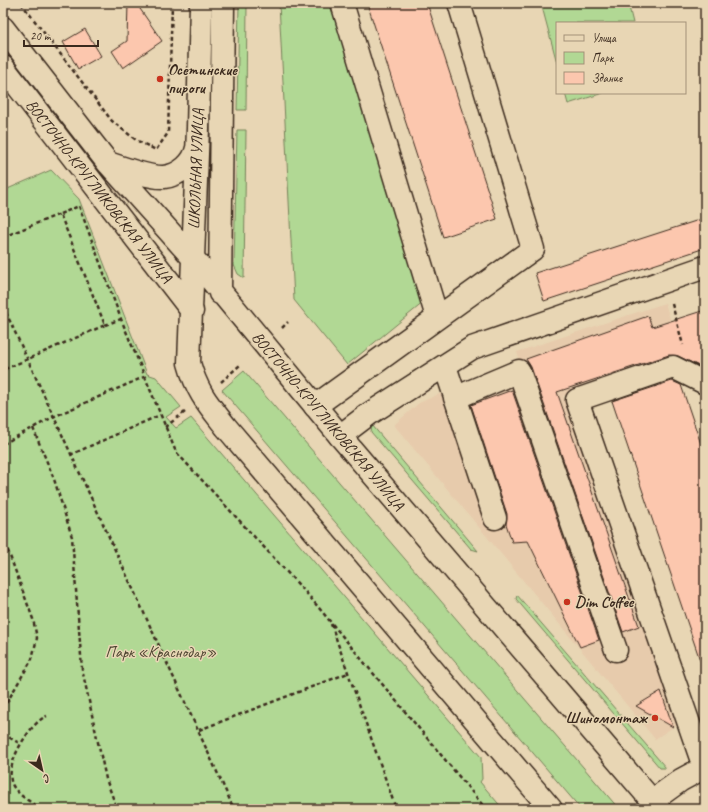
<svg xmlns="http://www.w3.org/2000/svg" width="708" height="812" font-family="Caveat,sans-serif">
<style>
.built{fill:#e7cbac}
.green{fill:#b1d894;stroke:#768159}
.building{fill:#fcc7ae;stroke:#3b2a1e}
.lines{fill:none;stroke-linecap:round;stroke-linejoin:round}
.minor-casing{stroke:#3b2a1e;stroke-width:25}
.major-casing{stroke:#3b2a1e;stroke-width:25}
.path{stroke:#3b2a1e;stroke-width:2.5;stroke-dasharray:4 3;stroke-linecap:butt}
.minor{stroke:#e8d6b4;stroke-width:22}
.major{stroke:#e8d6b4;stroke-width:22}
.poi-dot{fill:#c8321e;stroke:#e8d6b4;stroke-width:1.5}
.labels{text-anchor:middle;dominant-baseline:central;stroke-width:3;stroke-linejoin:round;paint-order:stroke}
.poi-label{font-size:16px;font-weight:bold;fill:#3b2a1e;stroke:#e8d6b4;text-anchor:start}
.street-label{font-size:16px;fill:#3b2a1e;stroke:#e8d6b4}
.park-label{font-size:16px;fill:#4d4430;stroke:#e8d6b4}
</style>
<rect width="100%" height="100%" fill="#e8d6b4"/>
<filter id="ink" filterUnits="userSpaceOnUse"><feTurbulence type="fractalNoise" baseFrequency=".025" numOctaves="2"/><feDisplacementMap in="SourceGraphic" scale="8" xChannelSelector="R" yChannelSelector="G"/><feConvolveMatrix kernelMatrix="1 2 1 2 8 2 1 2 1" color-interpolation-filters="sRGB"/></filter>
<g filter="url(#ink)">
<path class="built" d="M665 303 682 356 563 396 681 722 655 739 394 425 419 403 519 358 517 352Z"/>
<path class="green" d="M239 3H247L246 110H237Z
M279 3H335L424 302 347 365 294 300Z
M541 3H628L633 23H557V63Z
M565 93H603L568 104Z
M237 130H246L244 278 238 274 234 265Z
M51 170 79 199 147 374 156 377 181 407 166 417 176 428 191 418 481 757 482 779 480 782 503 809H3V191Z
M244 371 619 809H581L222 390Z
M372 425 478 551 471 549 371 432Z
M517 595 666 768H660L516 599Z"/>
<path class="building" d="M128 3H136L162 41 123 68 112 51 127 41Z
M367 3H427L497 219 443 237Z
M85 29 101 56 78 69 63 42Z
M705 218V248L544 301 535 273Z
M705 310V369L678 356 669 355 557 392 639 626 623 632 531 367 526 359 648 316 652 327Z
M672 381 681 385 705 456V666H702L612 401Z
M512 390 599 640 580 647 528 541 512 542 506 524 507 514 471 405Z
M661 691 673 727 636 706Z"/>
<g class="lines">
<g class="minor-casing">
<path id="minor" d="M342 3 437 317
M445 366 495 518
M455 398 519 371 616 650
M315 406 533 249 459 3
M340 436 369 414 472 348 705 267
M704 767 577 400 673 367 705 383
M652 801 681 780 705 767"/>
</g>
<g class="major-casing">
<path id="major" d="M201 3 198 128 189 363C197 392 208 404 226 427L551 809
M3 28 108 163 193 258 340 436 659 809
M3 67 192 311
M108 163C123 168 150 178 164 177 180 175 194 163 197 148
M220 293 223 3"/>
</g>
<path class="path" d="M21 3 112 121 136 140 156 150 168 133 172 3
M79 206 121 319 176 452 309 596 486 809
M60 214 79 206
M3 237 60 214 105 325 3 370
M672 304 683 345
M3 306 234 809
M105 325 121 319
M282 328 288 322
M221 382 240 365
M165 427 185 412
M33 428 54 479 72 537 82 669 106 779 117 809
M3 444 53 417 144 377
M70 455 160 415
M3 537 33 619 37 638 32 659 3 709
M331 624 396 809
M199 730 348 673
M3 734 21 744
M42 809C32 803 19 796 13 786 2 768 30 722 47 716"/>
<use href="#minor" class="minor"/>
<use href="#major" class="major"/>
</g>
</g>
<g class="poi-dot">
<circle cx="160" cy="79" r="4"/>
<circle cx="567" cy="602" r="4"/>
<circle cx="655" cy="718" r="4"/>
</g>
<g class="labels">
<g class="poi-label">
<text x="168" y="70">Осетинские<tspan x="168" dy="18">пироги</tspan></text>
<text x="575" y="602">Dim Coffee</text>
<text x="647" y="718" text-anchor="end">Шиномонтаж</text>
</g>
<g class="street-label">
<text transform="translate(196 169) rotate(-88)">ШКОЛЬНАЯ УЛИЦА</text>
<text transform="translate(99 191) rotate(52)">ВОСТОЧНО-КРУГЛИКОВСКАЯ УЛИЦА</text>
<text transform="translate(328 421) rotate(50)">ВОСТОЧНО-КРУГЛИКОВСКАЯ УЛИЦА</text>
</g>
<g class="park-label">
<text x="161" y="652">Парк «Краснодар»</text>
</g>
</g>
<rect width="708" height="812" fill="none" stroke="#e8d6b4" stroke-width="16"/>
<rect x="8" y="8" width="692" height="796" fill="none" stroke="#3b2a1e" stroke-width="1.5" filter="url(#ink)"/>
<rect x="556" y="22" width="130" height="72" fill="#e8d6b4" stroke="#a39178"/>
<rect x="564" y="35" width="20" height="6" fill="#e8d6b4" stroke="#a39178"/>
<text x="592" y="42" font-size="12" fill="#3b2a1e">Улица</text>
<rect x="564" y="52" width="20" height="12" fill="#b1d894" stroke="#a39178"/>
<text x="592" y="62" font-size="12" fill="#3b2a1e">Парк</text>
<rect x="564" y="72" width="20" height="12" fill="#fcc7ae" stroke="#a39178"/>
<text x="592" y="82" font-size="12" fill="#3b2a1e">Здание</text>
<g transform="translate(42 770) rotate(146)" stroke="#e8d6b4" stroke-width="3" paint-order="stroke">
<path d="M0-3L7 15L0 10L-7 15Z" fill="#3b2a1e"/>
<text y="-6" font-size="11" font-weight="bold" text-anchor="middle" fill="#3b2a1e">С</text>
</g>
<path d="M24 40v6h74v-6" fill="none" stroke="#3b2a1e" stroke-width="2"/>
<text x="30" y="40" font-size="12" fill="#3b2a1e" stroke="#e8d6b4" stroke-width="3" paint-order="stroke">20 m</text>
</svg>
